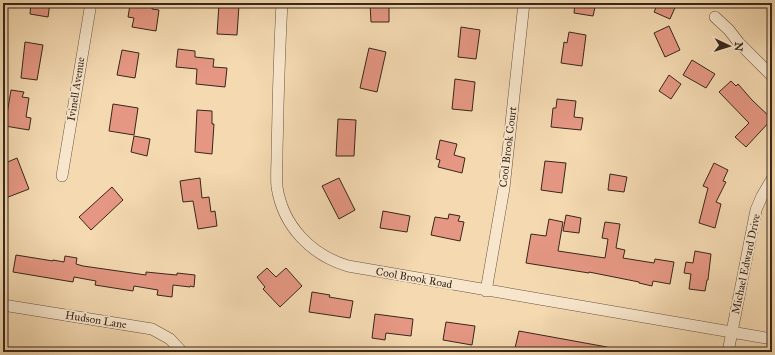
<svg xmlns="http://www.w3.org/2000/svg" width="775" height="355" font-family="'IM FELL Great Primer',serif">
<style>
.building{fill:#e59783;stroke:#37271a}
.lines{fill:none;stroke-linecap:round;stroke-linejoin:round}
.street-casing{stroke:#665440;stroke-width:12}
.street{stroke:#f8e6cc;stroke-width:11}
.labels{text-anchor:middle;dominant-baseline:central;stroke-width:3.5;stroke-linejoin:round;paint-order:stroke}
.street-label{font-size:11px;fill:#37271a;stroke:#f8e6cc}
</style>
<rect width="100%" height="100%" fill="#f4d9b1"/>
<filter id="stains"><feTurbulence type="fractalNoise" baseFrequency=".005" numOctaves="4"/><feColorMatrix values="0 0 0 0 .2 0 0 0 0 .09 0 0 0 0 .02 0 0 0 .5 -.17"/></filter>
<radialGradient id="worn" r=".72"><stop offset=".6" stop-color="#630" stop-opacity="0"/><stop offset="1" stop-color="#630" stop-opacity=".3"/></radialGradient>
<path class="building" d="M31 3H50L48 17 30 14Z
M138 3H153L152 9 159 10 156 31 132 27 134 18 128 17 130 5 137 6Z
M370 3H389V22H371Z
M575 3H596L593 16 574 13Z
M658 3H677L670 19 654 12Z
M219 4 239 5 237 35 217 34Z
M669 26 680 50 665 57 654 33Z
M461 27 480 30 476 59 458 57Z
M569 32 586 35 582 66 561 63 564 42 567 43Z
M25 42 43 45 37 80 21 78Z
M369 48 386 52 377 92 360 88Z
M178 49 195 51V57L214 59 213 67 227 68 225 87 196 84 197 69 176 67Z
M122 50 139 53 135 78 117 75Z
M692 60 715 74 706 88 683 75Z
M669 75 681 84 671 99 659 91Z
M455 79 475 82 472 111 452 109Z
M731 81 736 86 738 84 752 100 772 119 746 147 735 137 749 123 719 92Z
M11 90 24 92 22 97 29 98 26 117 31 118 29 130 5 126Z
M557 99 576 101 574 117 583 118 581 130 551 127 553 108H556Z
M113 104 138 108 134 135 109 131Z
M197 110 212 111V124H214L212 154 195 152Z
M338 119 356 120 354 156H336Z
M134 136 150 139 147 156 131 152Z
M440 140 457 144 454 155 465 158 462 173 438 167 440 160 436 159Z
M17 158 29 189 3 199V186L6 184 3 176V164Z
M545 161 566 163 562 193 541 190Z
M714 163 728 170 723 181 726 182 716 202 721 204 715 228 699 223 708 188 703 186Z
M610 174 627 177 624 192 608 190Z
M200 178 202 198 209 197 211 212 215 211 217 226 198 229 193 201 183 202 180 181Z
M339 178 355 210 339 219 322 186Z
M112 187 123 200 91 230 79 217Z
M383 211 410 216 407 232 380 228Z
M449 214 460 216 458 221 464 222 460 241 431 235 435 217 448 219Z
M566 215 581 218 579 233 563 231Z
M549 219 563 222 558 251 605 258 608 239 602 238 605 222 620 224 616 248 625 250 623 258 654 263 655 259 674 262 670 284 653 281 652 286 639 283V282L589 272V273L526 263 531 234 546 236Z
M695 251 711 254 708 280H707L705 291 689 289 691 274 684 273 686 262 693 263Z
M16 255 53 261V260L64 262 65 256 77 258 76 264 83 266 146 275V272L166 274 177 275V273L195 275 194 287 190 286V287L173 285 172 297 157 295 158 290 134 286 133 291 95 285 96 281 74 277 73 282 13 272Z
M267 268 276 277 286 268 302 286 280 307 263 289 265 287 257 277Z
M312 292 330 295 329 297 353 301 350 318 309 312Z
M375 314 413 319 411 336 386 333 385 340 372 338Z
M446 322 475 326 472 345 443 340Z
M519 331 607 347V352H537L515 348Z"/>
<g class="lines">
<g class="street-casing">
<path id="street" d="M282 3C280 38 279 72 278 107 278 123 277 140 277 156 277 166 276 177 277 187 283 226 311 255 348 266L772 339
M715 17 729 30 739 43 772 76
M62 176 91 3
M486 291 504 188 524 3
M3 305 152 329 170 339 182 352
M728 352 756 210 762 196 772 179"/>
</g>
<use href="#street" class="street"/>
</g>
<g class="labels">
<g class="street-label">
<text transform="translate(76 89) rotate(-81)">Ivinell Avenue</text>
<text transform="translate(508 147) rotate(-83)">Cool Brook Court</text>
<text transform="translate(746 264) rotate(-78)">Michael Edward Drive</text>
<text transform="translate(414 278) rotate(10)">Cool Brook Road</text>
<text transform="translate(96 320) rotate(9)">Hudson Lane</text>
</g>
</g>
<rect width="775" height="355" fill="none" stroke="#f4d9b1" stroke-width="16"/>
<rect x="4" y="4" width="767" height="347" fill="none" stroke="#37271a" stroke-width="2"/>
<rect x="8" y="8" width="759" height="339" fill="none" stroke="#37271a"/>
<g transform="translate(729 46) rotate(94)" stroke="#f8e6cc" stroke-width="3" paint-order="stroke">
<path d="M0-3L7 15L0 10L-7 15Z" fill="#37271a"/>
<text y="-6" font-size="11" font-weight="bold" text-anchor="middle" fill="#37271a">N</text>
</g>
<rect width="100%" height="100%" filter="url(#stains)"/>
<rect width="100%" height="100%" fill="url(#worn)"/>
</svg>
